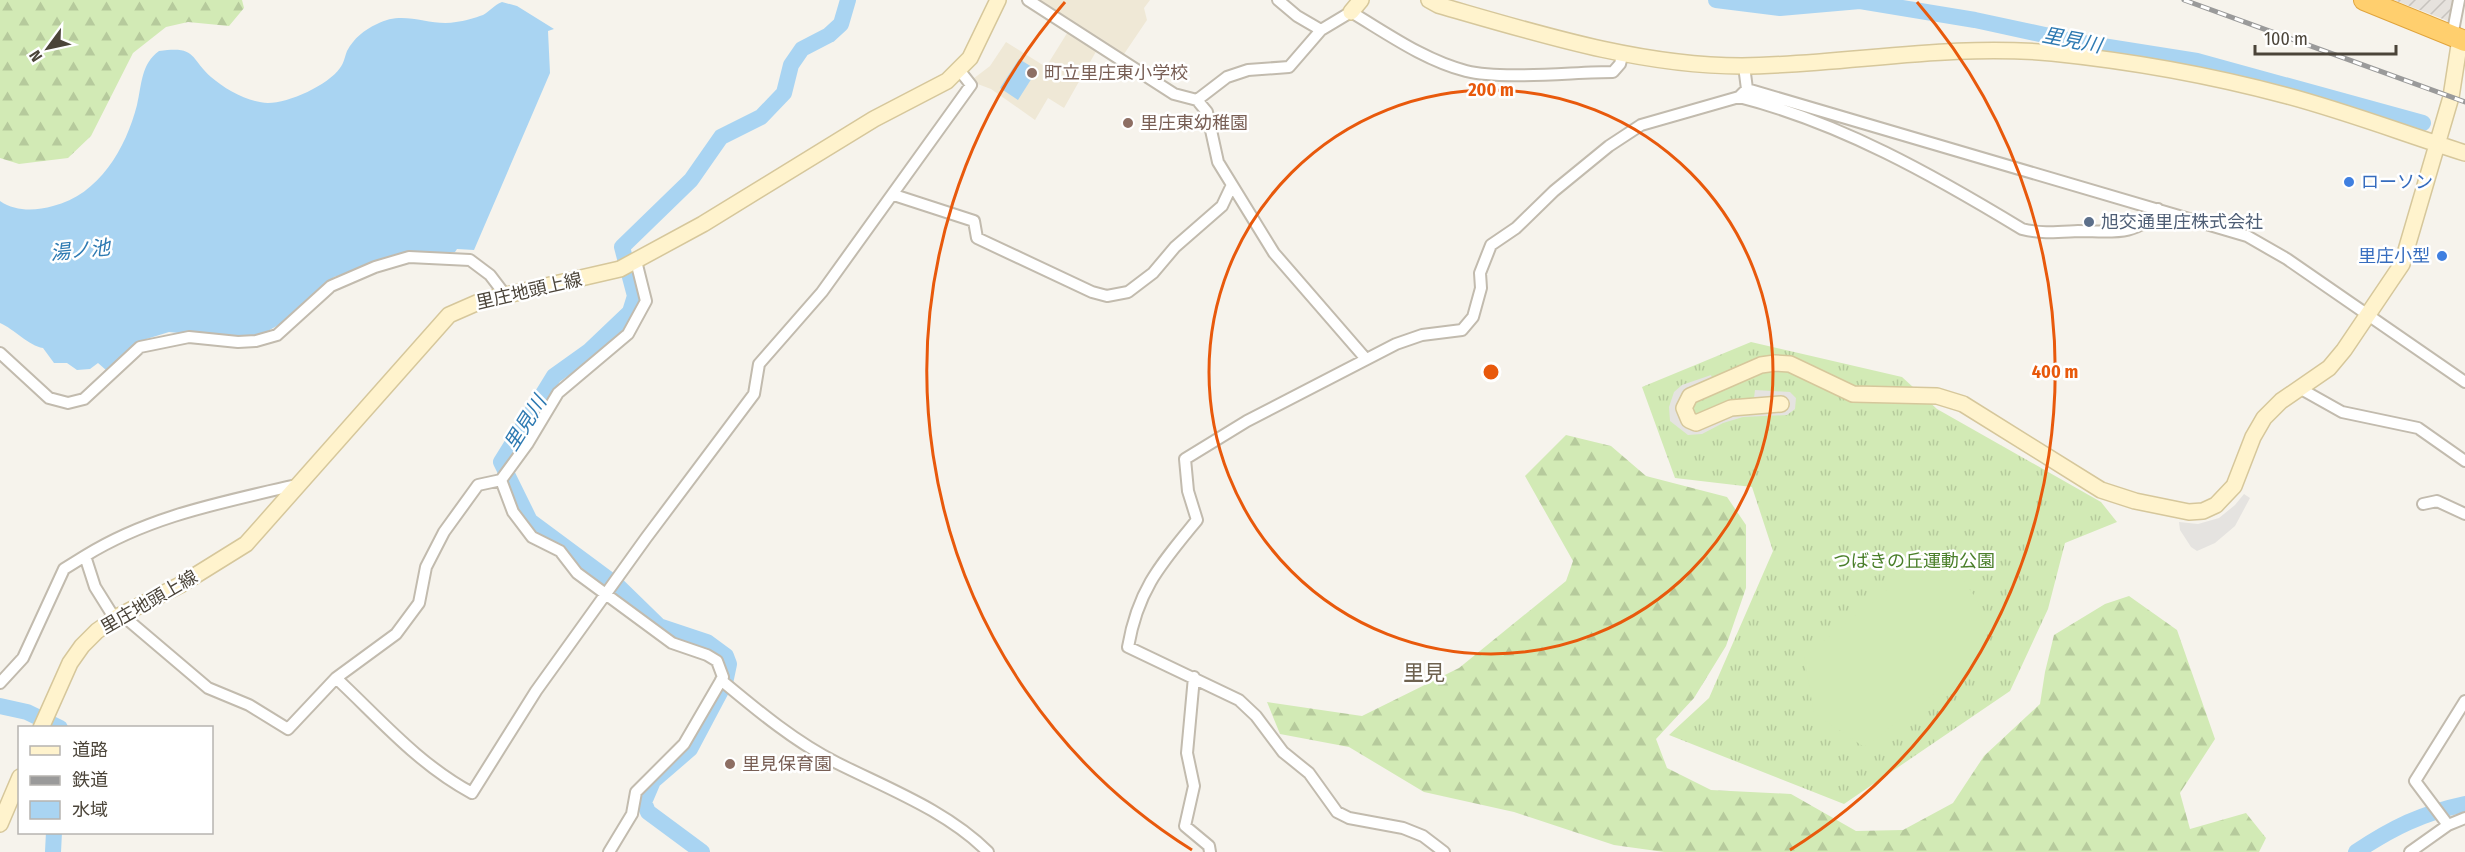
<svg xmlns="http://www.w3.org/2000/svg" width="2465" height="852" font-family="'Fira Sans Condensed','Noto Sans JP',sans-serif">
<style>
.industrial{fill:url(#industrial-furrows)}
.education{fill:#efe8d6}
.grass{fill:url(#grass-tufts)}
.forest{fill:url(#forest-firs)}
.garden{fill:#d2eab5}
.parking{fill:#e5e3e0}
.water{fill:#a9d4f2}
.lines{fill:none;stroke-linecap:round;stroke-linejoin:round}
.river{stroke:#a9d4f2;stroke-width:16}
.street-casing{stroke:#c2bbae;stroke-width:14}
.secondary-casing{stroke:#d6c79b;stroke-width:18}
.highway-casing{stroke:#e0a43c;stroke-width:22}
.street{stroke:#fff;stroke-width:10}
.secondary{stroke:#fff3cd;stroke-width:15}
.highway{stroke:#ffcf6e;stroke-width:20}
.rail-casing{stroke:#9a9a9a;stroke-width:5}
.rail{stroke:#fff;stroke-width:3;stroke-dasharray:9;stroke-linecap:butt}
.ring{fill:none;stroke:#e8590c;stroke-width:3}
.education-dot{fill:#8d6e63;stroke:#fff;stroke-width:2}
.shop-dot{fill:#3f7fe0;stroke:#fff;stroke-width:2}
.service-dot{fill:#5c6f8a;stroke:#fff;stroke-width:2}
.labels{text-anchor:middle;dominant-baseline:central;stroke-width:5;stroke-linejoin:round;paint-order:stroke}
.education-label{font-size:18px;fill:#785e54;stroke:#fff;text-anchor:start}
.shop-label{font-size:18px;fill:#366cbe;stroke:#fff;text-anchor:start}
.service-label{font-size:18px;fill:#4e5e75;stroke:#fff;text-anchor:start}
.street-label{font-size:18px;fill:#4b4439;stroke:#fff}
.park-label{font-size:18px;fill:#4a7f2a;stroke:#fff}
.water-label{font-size:20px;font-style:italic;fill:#2e7ab2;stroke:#fff}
.quarter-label{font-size:21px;fill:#6e6250;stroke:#fff}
.centre{fill:#e8590c;stroke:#fff;stroke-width:3}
.ring-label{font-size:18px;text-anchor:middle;font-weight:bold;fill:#e8590c;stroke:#fff;stroke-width:5;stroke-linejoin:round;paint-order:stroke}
</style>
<defs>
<pattern id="industrial-furrows" width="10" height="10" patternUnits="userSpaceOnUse" patternTransform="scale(1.5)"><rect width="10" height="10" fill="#e6e2dd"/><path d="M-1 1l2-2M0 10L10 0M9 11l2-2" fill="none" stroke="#c7c3be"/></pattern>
<pattern id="grass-tufts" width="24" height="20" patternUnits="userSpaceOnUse" patternTransform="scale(1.5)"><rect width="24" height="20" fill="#d2eab5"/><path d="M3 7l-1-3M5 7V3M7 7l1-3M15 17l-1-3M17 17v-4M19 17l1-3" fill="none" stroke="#b6ca9c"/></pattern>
<pattern id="forest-firs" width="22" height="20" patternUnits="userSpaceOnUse" patternTransform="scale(1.5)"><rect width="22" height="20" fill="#d2eab5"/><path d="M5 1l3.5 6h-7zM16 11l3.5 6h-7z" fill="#b6ca9c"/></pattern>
</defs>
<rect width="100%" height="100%" fill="#f6f3ec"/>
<path class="industrial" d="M2394 0H2456L2453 23Z"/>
<path class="education" d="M1035 0H1150L1144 8 1147 20 1122 57Z
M1069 30 1098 48 1064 108 1048 98 1035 120 991 89 975 83 973 79 990 66 1006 42 1046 67Z"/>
<path class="grass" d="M1751 342 1902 377 1937 409 2101 502 2117 522 2065 543 2048 609 2010 691 1844 804 1669 735 1709 698 1773 551 1752 487 1675 478 1642 387Z"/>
<path class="forest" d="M0 0H242L244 8 229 26 188 22 166 27 133 53 91 136 68 158 19 164 0 158Z
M1566 435 1611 446 1646 476 1727 497 1746 525V588L1726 646 1694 698 1656 739 1667 768 1711 790 1791 794 1856 831 1903 830 1953 803 1984 756 2040 704 2045 672 2054 635 2105 604 2129 596 2177 630 2215 739 2180 793 2190 829 2246 813 2266 838 2259 852H1664L1614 845 1514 812 1424 792 1349 747 1280 734 1267 702 1362 716 1459 668 1566 581 1573 561 1525 476Z"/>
<path class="garden" d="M1923 561 1960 575 1977 600 1991 651 1864 747 1814 713 1804 657Z"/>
<path class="parking" d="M1711 375 1713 381 1692 401 1689 410 1695 415 1721 403 1754 398 1755 390 1790 392 1796 398 1795 409 1787 415 1743 417 1723 423 1702 434 1688 435 1670 421 1669 407 1674 392 1682 385Z
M2244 494 2250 498 2235 526 2215 543 2197 551 2191 547 2180 530 2179 522 2198 524 2219 518 2235 505Z"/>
<path class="water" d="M502 2 517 6 554 29 548 31 550 73 474 250 457 249 455 252H444L443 256 365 267 334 277 285 325 282 323 252 340 169 332 140 341 115 366 106 370 98 363 90 369 77 370 67 363H54L43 348C29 346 14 329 0 323V201C16 212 36 211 53 206 99 195 126 148 137 105 142 84 141 64 159 51 197 46 189 57 211 77 226 90 248 102 268 103 289 103 328 85 340 68 344 63 345 56 347 51 354 38 364 30 377 24 404 9 429 27 456 22 464 21 475 18 483 15 490 11 494 5 502 2Z
M1019 59 1037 70 1018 100 1000 88Z"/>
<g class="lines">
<path class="river" d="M1716 0 1780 8 1860 1 1975 20 2077 42 2197 61 2423 123
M0 706 27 712 60 728
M53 852 54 832
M702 852 648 812 644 802 653 781 690 749 725 683 729 664 726 656 707 642 659 626 619 587 530 521 501 462 554 376 589 351 630 312 635 296 622 247 691 180 721 137 761 117 784 93 791 65 802 49 829 35 841 24 848 0
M2356 852C2392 828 2422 813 2465 804"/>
<g class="street-casing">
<path id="street" d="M1028 0 1174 94 1197 100 1207 112 1218 162 1274 253 1366 359
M1278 0 1297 16 1321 30
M2452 36 2459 0
M1744 66 1747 89 2247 236 2287 259 2465 382
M1739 97C1841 123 1933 175 2022 229 2042 234 2058 232 2078 231 2108 231 2137 238 2158 209
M1197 100 1227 77 1248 70 1289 67 1321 30 1351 12C1388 34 1424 60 1466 71 1503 80 1573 72 1613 72L1620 64 1623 52
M894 195 974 221 977 238 1092 292 1107 296 1128 292 1153 273 1175 247 1222 206 1231 187
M0 353 49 398 68 403 84 399 140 347 189 337 238 342 256 341 277 335 331 286 375 267 409 257 470 260 490 275 506 296
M2301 389 2342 412 2418 428 2465 461
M501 480 513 512 532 537 560 551 577 573 672 643 707 655 717 661 723 677 684 744 636 792 632 814 609 852
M2423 504 2437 501 2465 514
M85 556C151 515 225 502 300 484
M122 615 208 688 249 705 288 729 336 678 396 634 419 603 426 567 444 532 478 485 501 480 528 443 558 393 628 334 646 301 636 261
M1194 677 1187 753 1194 786 1185 826 1209 846 1210 852
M336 678C380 719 418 764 472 793L536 691 646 538 754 394 759 364 822 292 971 85 960 71
M721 680C757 710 795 742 837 763 889 789 947 811 988 852
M0 683 23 658 64 569 85 556 95 587 115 619
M2448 825 2415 781 2465 701
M1444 852 1423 836 1403 828 1349 818 1337 812 1309 773 1283 752 1256 716 1239 700 1128 647C1138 589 1161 564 1197 520L1188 491 1185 459 1247 421 1396 344 1422 335 1462 330 1473 317 1481 288 1480 273 1491 245 1516 228 1554 191 1609 146 1641 125 1739 97 1747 89
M2410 852 2448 825 2465 818"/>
</g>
<g class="secondary-casing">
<path id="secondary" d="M1429 0 1438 5C1536 33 1639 66 1742 66 1845 65 1947 43 2052 53 2130 61 2209 75 2284 95 2345 111 2405 134 2465 153
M1351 12 1361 0
M1781 404 1731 408 1696 423 1689 420 1684 408 1690 396 1761 365 1775 363 1790 364 1853 394 1937 396 1963 404 2101 490 2135 501 2189 512 2203 511 2216 505 2234 486 2253 437 2264 418 2281 401 2329 368 2344 350 2402 264 2451 97 2460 39
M41 728 70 663 82 646 97 631 117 617 180 585 246 544 449 315 481 301 620 269 703 224 874 119 947 81 970 58 998 0
M0 824 20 777"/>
</g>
<g class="highway-casing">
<path id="highway" d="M2364 0 2465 41"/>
</g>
<use href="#street" class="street"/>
<use href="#secondary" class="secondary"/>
<use href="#highway" class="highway"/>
<g class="rail-casing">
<path id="rail" d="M2184 0 2465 102"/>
</g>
<use href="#rail" class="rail"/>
</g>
<g class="ring">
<circle cx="1491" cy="372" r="282"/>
<path d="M1192 850A564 564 0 0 1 1065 2M1917 2A564 564 0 0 1 1790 850"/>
</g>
<g class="education-dot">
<circle cx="1032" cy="73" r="6"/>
<circle cx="1128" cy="123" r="6"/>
<circle cx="730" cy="764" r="6"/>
</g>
<g class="shop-dot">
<circle cx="2349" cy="182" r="6"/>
<circle cx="2442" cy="256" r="6"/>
</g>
<circle class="service-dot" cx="2089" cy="222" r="6"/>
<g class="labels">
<g class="education-label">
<text x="1044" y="73">町立里庄東小学校</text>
<text x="1140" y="123">里庄東幼稚園</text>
<text x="742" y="764">里見保育園</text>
</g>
<g class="shop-label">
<text x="2361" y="182">ローソン</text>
<text x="2430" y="256" text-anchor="end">里庄小型</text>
</g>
<g class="service-label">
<text x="2101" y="222">旭交通里庄株式会社</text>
</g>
<g class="street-label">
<text transform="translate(529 291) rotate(-13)">里庄地頭上線</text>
<text transform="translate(149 602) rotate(-30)">里庄地頭上線</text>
</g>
<g class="park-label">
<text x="1914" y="561">つばきの丘運動公園</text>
</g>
<g class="water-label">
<text transform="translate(2072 40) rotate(11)">里見川</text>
<text transform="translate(80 250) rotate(-6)">湯ノ池</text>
<text transform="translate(525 423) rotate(-58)">里見川</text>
</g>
<g class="quarter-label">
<text x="1424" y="673">里見</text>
</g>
</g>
<circle cx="1491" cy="372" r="9" class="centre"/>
<g class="ring-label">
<text x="1491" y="96">200 m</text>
<text x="2055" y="378">400 m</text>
</g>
<rect x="18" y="726" width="195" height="108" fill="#ffffff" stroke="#b7b4b0" stroke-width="1.5"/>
<rect x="30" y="746" width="30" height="9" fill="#fff3cd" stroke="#b7b4b0" stroke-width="1.5"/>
<text x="72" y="756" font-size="18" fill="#4b4439">道路</text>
<rect x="30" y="776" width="30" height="9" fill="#9a9a9a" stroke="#b7b4b0" stroke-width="1.5"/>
<text x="72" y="786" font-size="18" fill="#4b4439">鉄道</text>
<rect x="30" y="801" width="30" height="18" fill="#a9d4f2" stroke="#b7b4b0" stroke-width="1.5"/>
<text x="72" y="816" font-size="18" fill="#4b4439">水域</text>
<g transform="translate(48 48) rotate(237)" stroke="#ffffff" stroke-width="4.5" paint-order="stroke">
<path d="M0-4.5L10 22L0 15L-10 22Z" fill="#4b4439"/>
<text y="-9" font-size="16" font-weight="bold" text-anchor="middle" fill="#4b4439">N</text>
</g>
<path d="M2255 45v9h141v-9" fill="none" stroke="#4b4439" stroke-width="3"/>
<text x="2264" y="45" font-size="18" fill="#4b4439" stroke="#ffffff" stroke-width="4.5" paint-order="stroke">100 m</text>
</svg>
